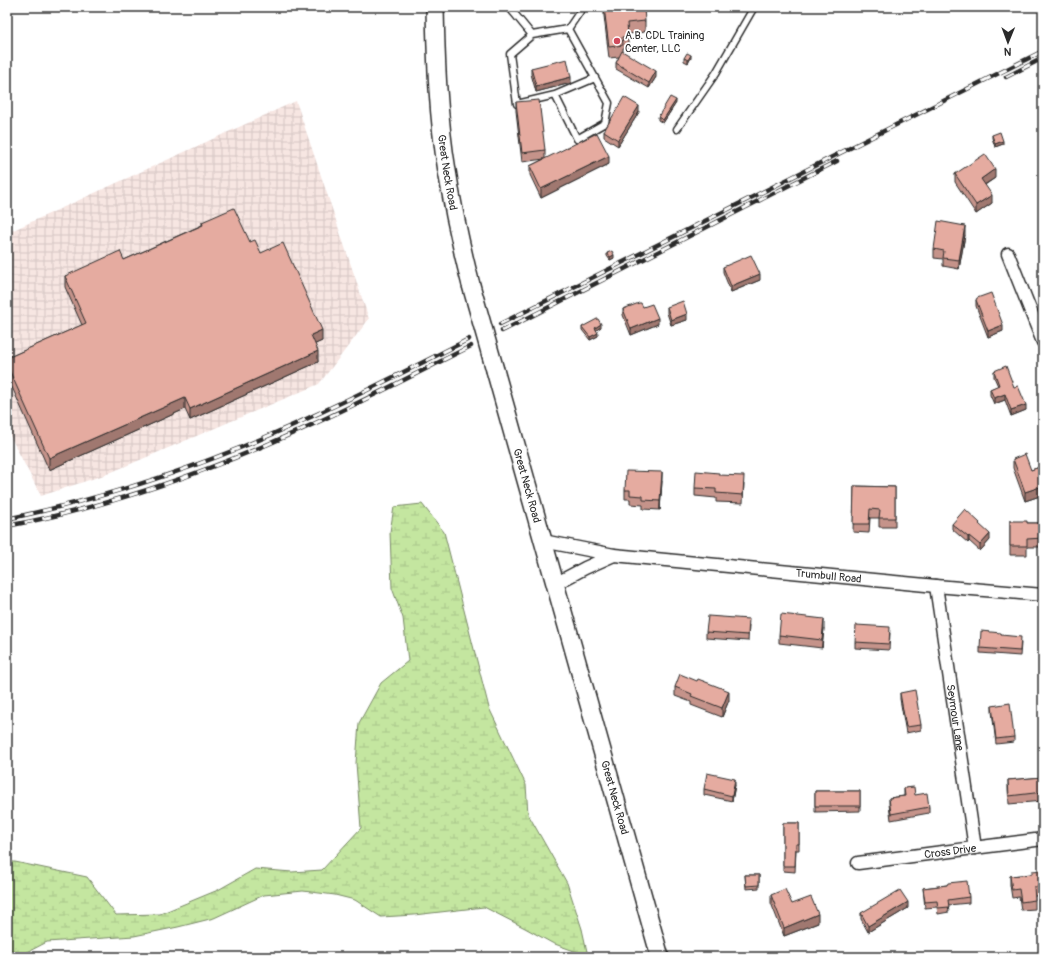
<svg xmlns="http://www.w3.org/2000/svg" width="1050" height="964" font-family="Pangolin,sans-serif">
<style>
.industrial{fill:url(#industrial-grid)}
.wetland{fill:url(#wetland-marsh);stroke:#788866}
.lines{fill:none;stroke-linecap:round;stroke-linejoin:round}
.lane-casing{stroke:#2b2b2b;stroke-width:9}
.street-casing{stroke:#2b2b2b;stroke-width:15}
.secondary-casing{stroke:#2b2b2b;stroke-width:20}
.lane{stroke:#fff;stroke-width:6}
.street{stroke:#fff;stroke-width:12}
.secondary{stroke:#fff;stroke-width:17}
.rail-casing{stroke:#2b2b2b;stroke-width:4.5}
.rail{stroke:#fff;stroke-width:3;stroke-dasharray:9;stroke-linecap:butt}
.secondary-bridge-casing{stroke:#2b2b2b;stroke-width:20;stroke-linecap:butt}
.secondary-bridge{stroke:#fff;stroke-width:17}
.wall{fill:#c5938a;stroke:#2b2b2b}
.shaded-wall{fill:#a07870;stroke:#2b2b2b}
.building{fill:#e5aba0;stroke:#2b2b2b}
.poi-dot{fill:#d1495b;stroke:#fff;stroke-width:1.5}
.labels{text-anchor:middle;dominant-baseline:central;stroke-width:3.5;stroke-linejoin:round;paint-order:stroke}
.poi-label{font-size:11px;fill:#2b2b2b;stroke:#fff;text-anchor:start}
.street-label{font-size:11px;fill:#2b2b2b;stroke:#fff}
</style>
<defs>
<pattern id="industrial-grid" width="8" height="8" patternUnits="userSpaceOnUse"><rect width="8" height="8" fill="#f7e6e2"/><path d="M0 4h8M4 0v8" fill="none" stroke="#d4c5c2"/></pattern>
<pattern id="wetland-marsh" width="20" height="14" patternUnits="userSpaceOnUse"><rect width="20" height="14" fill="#c4e6a0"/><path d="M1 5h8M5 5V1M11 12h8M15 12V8" fill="none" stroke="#a9c58a"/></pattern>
</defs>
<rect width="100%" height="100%" fill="#fff"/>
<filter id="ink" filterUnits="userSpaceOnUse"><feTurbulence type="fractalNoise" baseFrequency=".025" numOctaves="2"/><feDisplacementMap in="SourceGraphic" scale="8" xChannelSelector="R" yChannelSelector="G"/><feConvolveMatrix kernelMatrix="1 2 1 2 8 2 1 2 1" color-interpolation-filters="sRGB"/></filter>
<g filter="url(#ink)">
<path class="industrial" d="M296 101 369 319 319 384 107 474 41 496 7 430V233Z"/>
<path class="wetland" d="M422 504 444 532 489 708 526 785 528 814 567 883 582 929 588 956 552 943 525 928 484 907 414 915 381 917 355 900 335 895 303 891 264 895 214 918 178 927 134 936 47 942 18 957H7V862H15L87 877 116 915 160 914 218 890 255 869 292 872 322 870 361 828 356 763 359 723 381 683 408 661 403 618 392 588 390 532 394 507Z"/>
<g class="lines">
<g class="lane-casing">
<path id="lane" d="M509 7 532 35 568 29 609 103 605 123 577 139 555 95 595 78
M568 29 583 7
M532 35 510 54 517 104 555 95
M677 129 716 73 754 7"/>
</g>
<g class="street-casing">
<g id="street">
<path d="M1008 254 1043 342"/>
<path id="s1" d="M543 541 614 555 936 586 1043 595"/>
<path d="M555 584 585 568 614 555"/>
<path id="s2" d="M936 586 975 848"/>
<path id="s3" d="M858 863 1043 839"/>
</g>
</g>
<g class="secondary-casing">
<g id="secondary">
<path id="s4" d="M435 7C436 62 438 117 447 171 453 209 461 247 471 285"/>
<path id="s5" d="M495 370 660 957"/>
</g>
</g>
<use href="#lane" class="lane"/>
<use href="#street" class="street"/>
<use href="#secondary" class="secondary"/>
<g class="rail-casing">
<path id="rail" d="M1006 77 1043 58
M500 324 1043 51
M502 331 837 161
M7 519C87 502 166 478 242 447 320 415 394 377 469 339
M7 526C104 508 199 475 289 435 351 408 411 376 471 346"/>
</g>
<use href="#rail" class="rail"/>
<g class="secondary-bridge-casing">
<path id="secondary-bridge" d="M471 285 495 370"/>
</g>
<use href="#secondary-bridge" class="secondary-bridge"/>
</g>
<path class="wall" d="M604 7H624L625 11 645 21V32L628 34V47L623 48V52L656 77 649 88 616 69V63L619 57 609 58 604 16Z
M684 58H691L688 63 684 61Z
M531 68 571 83 536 92 531 74Z
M516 102 545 150V159L609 164 541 198 530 175V166L544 159 522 162 516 111Z
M676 103 663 123 658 120V117Z
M639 112 618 146 604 137V131Z
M992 135 1003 144 995 147 992 138Z
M955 174 995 178 985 185 992 203 976 214 955 182Z
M202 222 250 242 261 253 322 341 315 344 318 362 190 420 185 409 49 470 7 376V358L82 325 65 287V276L124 260 202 225Z
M965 235 959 269 943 266V259L934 258V249Z
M607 253 614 258 610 260 607 256Z
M723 267 760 280 731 292 723 272Z
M976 300 1003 331 988 337 976 306Z
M643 307 658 324 631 335 623 315V309Z
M667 307 687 320 671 325 667 313Z
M582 327H601L596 330 598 336 590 340 582 330Z
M994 371 1014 387 1026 410 1011 416 1005 400 994 404 990 395V389L998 386 994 377Z
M1013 459 1031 470 1043 466V495L1025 501 1013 468Z
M719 475 744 484 743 503 716 502V498L695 496V488Z
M662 481 660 510 643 509V505L630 504V499H625V490Z
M854 486 895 487V527H879V518H870L869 533 853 532Z
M1010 521 1027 523H1043V547H1027V555H1010Z
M952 524 980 526 990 540 980 551 969 541 968 543 952 529Z
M749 625 748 641 706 638V632Z
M824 628 822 648 779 643V635Z
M890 633 889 650 855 648V642Z
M1001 635 1021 643 1020 656 980 653V648Z
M1043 649V663H1042Z
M675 687 729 700 722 717 691 705V702L675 696Z
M900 693 921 725V730L906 733 900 699Z
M992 706 1014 737V742L996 744 992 711Z
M1043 777V801L1009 804 1008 789V780Z
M735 785 732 801 704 795V789Z
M904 788 915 795 929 807V813L891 820 889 804V798L904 796Z
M815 791H860V811L815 812Z
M783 823H799V850H796L795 872 783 871Z
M1043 870V895L1035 896V909L1021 910 1019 897 1012 898 1010 885V876L1032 874Z
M745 875H759V888L746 889Z
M947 885 969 897V903L948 905 949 912 938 914 937 907 925 908 923 888Z
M771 895 792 904 818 923 784 936 771 903Z
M908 908 868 932 861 919V913Z"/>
<path class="shaded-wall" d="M691 55V58L688 63V60Z
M656 71V77L649 88V83Z
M571 77V83L536 92V86Z
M676 100V103L663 123V120Z
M639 106V112L618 146V140Z
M1003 141V144L995 147V144Z
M609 156V164L541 198V189Z
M995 169V178L981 187V179Z
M992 195V203L976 214V205Z
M965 226V235L959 269V260Z
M614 255V258L610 260V257Z
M760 274V280L731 292V286Z
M687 314V320L671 325V320Z
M658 318V324L631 335V329Z
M601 324V327L595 331V328Z
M1003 325V331L988 337V331Z
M322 330V341L311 346V335Z
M598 333V336L590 340V337Z
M318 351V362L190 420V409Z
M1005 394V400L994 404V398Z
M185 398V409L49 470V458Z
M1026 405V410L1011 416V410Z
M662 472V481L660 510V501Z
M1043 486V495L1025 501V492Z
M990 534V540L980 551V545Z
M969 536V541L968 543V537Z
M824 619V628L822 648V640Z
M729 691V700L722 717V708Z
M735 779V785L732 801V796Z
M908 902V908L868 932V926Z
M818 914V923L784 936V928Z"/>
<path class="building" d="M604 7H624L625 11 644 8 645 21 627 23 628 36 622 37 623 45 609 47Z
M622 51 656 71 649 83 616 63Z
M687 53 691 55 688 60 684 58Z
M567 59 571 77 536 86 531 68Z
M624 97 639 106 618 140 604 131Z
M670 97 676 100 663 120 658 117Z
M539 100 545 150 522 153 516 102Z
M1000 132 1003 141 995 144 992 135Z
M597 133 609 156 541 189 530 166Z
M985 154 995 169 981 179 992 195 976 205 955 174Z
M234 208 250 242 255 240 261 253 283 243 322 330 311 335 318 351 190 409 185 398 49 458 7 365V358L86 323 65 276 120 251 124 260 203 225 202 222Z
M938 221 965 226 959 260 943 258 944 251 934 249Z
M612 251 614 255 610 257 607 253Z
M751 255 760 274 731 286 723 267Z
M991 293 1003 325 988 331 976 300 977 298Z
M683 301 687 314 671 320 667 307Z
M639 303H641L643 307 652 304 658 318 631 329 623 309Z
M597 319H598L601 324 595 328 598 333 590 337 582 327Z
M1006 366 1014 387 1018 386 1026 405 1011 410 1005 394 994 398 990 389 999 385 994 371Z
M1025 454 1031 470 1043 466V486L1025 492 1013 459Z
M626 471 662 472 660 501 643 500V496L630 495V490H625Z
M696 471 719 473V475L744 476 743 495 716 493V489L695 488Z
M854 486 895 487V518H879L880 510 870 509 869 524H853Z
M965 509 980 523 979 524 990 534 980 545 969 536 968 537 952 524Z
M1010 521H1027V523H1043V538L1027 539V546H1010Z
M781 614 824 619 822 640 779 635Z
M708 616 749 619 748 635 706 632Z
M856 625 890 627 889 644 855 642Z
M981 631 1001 633V635L1021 637 1020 651 980 648Z
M680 674 697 681 698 679 729 691 722 708 691 696 692 694 675 687Z
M915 690 921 725 906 727 900 693Z
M1010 703 1014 737 996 739 992 706Z
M707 773 735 779 732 796 704 789Z
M1043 777V792L1009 796 1008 780Z
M914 787 915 795 927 793 929 807 891 814 889 798 905 796 904 788Z
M815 791H860V806H815Z
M783 823H799V844H796L795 866H783Z
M1043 870V886L1034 887 1035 900 1021 902 1019 889 1012 890 1010 876 1032 874V871Z
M745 875H759V885L746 886Z
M967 881 969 897 948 900 949 907 938 908 937 901 925 902 923 888 947 885 948 883Z
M785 889 792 904 811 897 818 914 784 928 771 895Z
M900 890 908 902 868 926 861 913Z"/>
</g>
<circle class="poi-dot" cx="617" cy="41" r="4"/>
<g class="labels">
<g class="poi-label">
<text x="625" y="35">A.B. CDL Training<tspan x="625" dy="13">Center, LLC</tspan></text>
</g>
<g class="street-label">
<text stroke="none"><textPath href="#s4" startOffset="166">Great Neck Road</textPath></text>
<text stroke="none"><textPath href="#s5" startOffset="120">Great Neck Road</textPath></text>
<text stroke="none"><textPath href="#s1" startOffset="288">Trumbull Road</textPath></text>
<text stroke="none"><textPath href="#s2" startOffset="133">Seymour Lane</textPath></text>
<text stroke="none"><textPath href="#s5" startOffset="444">Great Neck Road</textPath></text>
<text stroke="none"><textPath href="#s3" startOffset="93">Cross Drive</textPath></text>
</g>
</g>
<rect width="1050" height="964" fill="none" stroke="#fff" stroke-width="24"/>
<rect x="12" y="12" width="1026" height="940" fill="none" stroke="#2b2b2b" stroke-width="1.5" filter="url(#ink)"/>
<g transform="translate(1008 42) rotate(181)" stroke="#ffffff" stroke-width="3" paint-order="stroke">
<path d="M0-3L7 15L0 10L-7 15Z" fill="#2b2b2b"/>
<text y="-6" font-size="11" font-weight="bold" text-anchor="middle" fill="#2b2b2b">N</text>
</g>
</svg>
